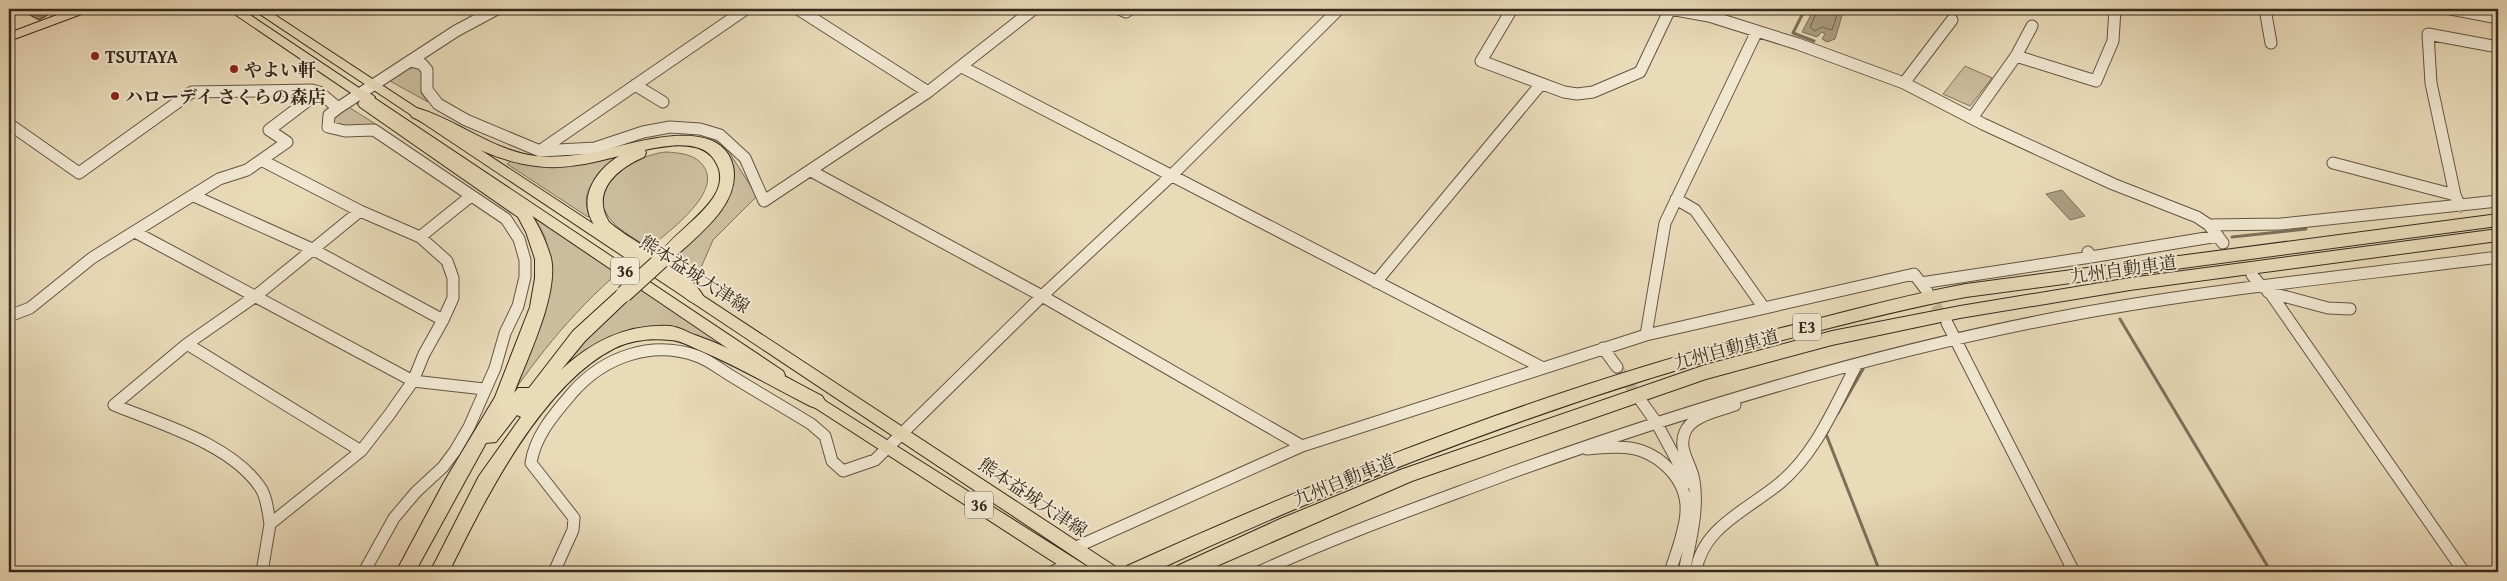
<svg xmlns="http://www.w3.org/2000/svg" width="2507" height="581" font-family="'Gentium Book Plus','Noto Serif JP',serif">
<style>
.green{fill:#cbbc9d;stroke:#80725c}
.water{fill:#ac9e83;stroke:#7d6f5a}
.lines{fill:none;stroke-linecap:round;stroke-linejoin:round}
.shore{stroke:#716450;stroke-width:1}
.stream{stroke:#7d6f5a;stroke-width:3}
.building{fill:#93856d;stroke:#36291c}
.minor-tunnel{stroke:#c5b799;stroke-width:11;stroke-dasharray:11 5.5;stroke-linecap:butt}
.minor-casing{stroke:#635543;stroke-width:13}
.major-casing{stroke:#36291c;stroke-width:2}
.highway-casing{stroke:#36291c;stroke-width:2}
.minor{stroke:#f1e7d1;stroke-width:11}
.major{fill:#e9dab8;fill-rule:evenodd}
.highway{fill:#e9dab8;fill-rule:evenodd}
.highway-bridge-casing{stroke:#36291c;stroke-width:18;stroke-linecap:butt}
.highway-bridge{stroke:#e9dab8;stroke-width:16}
.poi-dot{fill:#8f2418;stroke:#f1e7d1;stroke-width:2}
.labels{text-anchor:middle;dominant-baseline:central;stroke-width:4;stroke-linejoin:round;paint-order:stroke}
.shield{fill:#f1e7d1;stroke:#6e6252;stroke-width:1}
.shield-label{font-size:16px;font-weight:bold;fill:#36291c}
.poi-label{font-size:18px;font-weight:bold;fill:#36291c;stroke:#f1e7d1;text-anchor:start}
.street-label{font-size:18px;fill:#36291c;stroke:#f1e7d1}
</style>
<rect width="100%" height="100%" fill="#e9dab8"/>
<filter id="stains"><feTurbulence type="fractalNoise" baseFrequency=".004" numOctaves="4"/><feColorMatrix values="0 0 0 0 .2 0 0 0 0 .09 0 0 0 0 .02 0 0 0 .5 -.17"/></filter>
<radialGradient id="worn" r=".72"><stop offset=".6" stop-color="#630" stop-opacity="0"/><stop offset="1" stop-color="#630" stop-opacity=".3"/></radialGradient>
<path class="green" d="M1965 66 1992 78 1970 106 1943 94Z
M415 67 424 73 421 93 428 102 390 81 408 69Z
M347 106 377 125 342 127 333 123 334 116Z
M713 139 729 152 757 196 713 240 696 279 666 259 726 202C741 173 736 159 710 141Z
M642 147C619 162 573 181 590 215L588 217 507 164 513 159 533 163Z
M666 152C680 153 696 154 704 167 722 193 667 233 649 248 633 237 613 228 605 211 588 179 642 154 666 152Z
M532 213 620 271C570 314 531 364 496 418L549 258 545 237Z
M637 283 727 347 671 330 611 337 567 363 550 382 557 368Z"/>
<path class="water" d="M1814 9H1844L1835 39 1827 42 1822 39 1825 34 1822 32 1817 37 1802 32Z
M2062 190 2085 216 2070 220 2046 194Z"/>
<g class="lines">
<path class="shore" d="M1818 9 1810 27 1815 31 1822 27 1832 30 1839 9"/>
<path class="stream" d="M1805 9 1793 33 1814 41
M2232 237 2306 229
M2120 319 2271 572
M1838 413 1863 369
M1828 431 1826 434 1880 572"/>
</g>
<path class="building" d="M19 9H58L39 20Z"/>
<g class="lines">
<path class="minor-tunnel" d="M1927 291 1946 322
M1617 367 1641 401"/>
<g class="minor-casing">
<path id="minor" d="M798 9 928 92
M1119 9 1126 12 1130 9
M1512 9 1481 61 1564 92 1577 94 1593 92 1640 72 1670 9
M1670 9 1709 16 1798 44 1904 83 1983 124 2113 184 2197 217 2209 225 2223 243
M2265 9 2271 43
M2451 9 2498 18
M2016 56 2096 81 2113 41 2115 9
M411 61 422 64 427 70V90L438 104 466 120 540 151 595 148 643 132 670 127 700 129 720 135 745 158 764 201 928 92 1034 9
M962 67 1543 368
M1904 83 1952 20
M635 85 663 102
M338 108 456 31 497 9
M1972 118 2016 56 2032 26
M9 124 79 173 192 92 312 90 319 92 338 108 329 115 328 127 345 131 374 130 506 219 519 239 525 260V277L518 306 505 333 495 368 469 427 455 451 443 467 416 492 394 518 364 572
M541 150 746 9
M2333 163 2455 195
M811 171 1042 296 1302 446
M194 196 312 249 443 320
M1676 199 1695 210 1764 308
M2460 206 2455 195 2431 83 2428 34 2498 47
M2209 225 2281 224 2498 201
M135 232 413 381 484 389
M420 237 471 196
M2088 252 2091 257 2218 236
M2252 275 2262 287
M1376 282 1541 84
M1921 283 2091 257
M2266 287 2464 572
M2268 292 2328 308 2350 309
M9 316 30 308 92 258 219 179 247 170 287 142 269 130 319 92
M1947 323 2074 572
M1646 335 1665 223 1757 31
M187 344 361 451
M1603 348 1617 367
M1641 401 1656 422 1689 483
M1587 449C1601 448 1616 446 1630 448 1660 453 1688 480 1686 512 1685 532 1676 553 1670 572
M270 524C268 512 267 497 260 487 231 444 160 424 114 405L187 344 257 295 360 211
M1074 548 1302 446 1646 335 1914 274 1927 291
M262 572 270 524 361 451 389 415 413 381 424 354 443 320 453 298V278L447 261 420 237 360 211 263 161
M554 572 573 530 574 518 531 463C535 435 556 412 573 392 604 357 651 340 697 356 709 360 721 370 733 377 759 393 785 408 811 424L825 436 832 461 843 471 875 460 1042 296 1171 176 1339 9
M1052 572 1069 564
M1259 572C1339 535 1422 506 1505 475 1693 407 1885 349 2082 313 2220 288 2359 275 2498 257
M1684 572C1690 543 1700 506 1693 476 1689 461 1678 448 1685 432 1692 415 1720 411 1735 405
M1696 572C1701 528 1749 509 1780 483 1817 452 1835 405 1857 364"/>
</g>
<g class="major-casing">
<path id="major" d="M73 9H89L87 12 9 41V33Z
M227 9H241L783 371 785 375 783 379H773Z
M252 9H266L1116 567 1118 572H1097Z
M808 390 1088 567 1090 572H1069L803 400 801 396 803 392Z"/>
</g>
<g class="highway-casing">
<path id="highway" d="M368 92 375 97 373 103 528 209C538 224 546 240 551 258 559 294 527 359 514 393L518 388H529L573 331 618 290 624 288 630 290 632 294 630 298 585 341 561 370C592 341 627 324 670 326 679 327 687 332 695 335 740 351 780 374 822 396L825 401 822 406 816 408 810 406C773 387 737 366 699 350 690 346 679 340 670 340 652 338 632 340 615 348 541 385 484 501 449 572H430L479 476 521 417 517 415 496 442 486 443 415 572H396L444 482 495 397 530 307 535 278V259L526 232 518 217 360 107 358 104 363 94Z
M417 108C458 120 493 151 536 156 557 158 580 155 600 151 633 143 721 114 733 166 741 204 699 234 675 257H663L661 253C675 228 742 196 713 158 699 139 665 146 645 150L646 153 644 157C618 168 590 191 609 222 639 248 686 263 705 299L703 303C689 308 678 288 667 279 649 264 612 246 598 230 575 203 593 172 619 156 592 163 563 170 536 166 492 161 451 135 412 117L410 113 412 109Z
M2498 214V226L1966 297C1911 307 1857 321 1802 335 1578 393 1363 475 1153 572H1125L1127 566C1346 467 1568 381 1801 323 1856 309 1911 294 1966 284Z
M2498 229V241L2130 290 1960 318 1832 345 1706 379 1412 481 1203 572H1175L1177 566 1280 519 1400 470 1705 365 1832 331 1960 306 2130 278Z"/>
</g>
<use href="#minor" class="minor"/>
<use href="#major" class="major"/>
<use href="#highway" class="highway"/>
<g class="highway-bridge-casing">
<path id="highway-bridge" d="M624 294 669 253"/>
</g>
<use href="#highway-bridge" class="highway-bridge"/>
</g>
<g class="poi-dot">
<circle cx="95" cy="56" r="5"/>
<circle cx="234" cy="69" r="5"/>
<circle cx="115" cy="96" r="5"/>
</g>
<g class="labels">
<g class="shield">
<rect x="611" y="257.5" width="28" height="27" rx="4"/>
<rect x="1793" y="313.5" width="28" height="27" rx="4"/>
<rect x="965" y="491.5" width="28" height="27" rx="4"/>
</g>
<g class="shield-label">
<text x="625" y="271">36</text>
<text x="1807" y="327">E3</text>
<text x="979" y="505">36</text>
</g>
<g class="poi-label">
<text x="105" y="56">TSUTAYA</text>
<text x="244" y="69">やよい軒</text>
<text x="125" y="96">ハローデイ さくらの森店</text>
</g>
<g class="street-label">
<text transform="translate(2123 269) rotate(-8)">九州自動車道</text>
<text transform="translate(695 274) rotate(33)">熊本益城大津線</text>
<text transform="translate(1726 349) rotate(-15)">九州自動車道</text>
<text transform="translate(1344 480) rotate(-22)">九州自動車道</text>
<text transform="translate(1033 497) rotate(34)">熊本益城大津線</text>
</g>
</g>
<rect width="2507" height="581" fill="none" stroke="#e9dab8" stroke-width="30"/>
<rect x="10" y="10" width="2487" height="561" fill="none" stroke="#36291c" stroke-width="2.5"/>
<rect x="15" y="15" width="2477" height="551" fill="none" stroke="#36291c"/>
<rect width="100%" height="100%" filter="url(#stains)"/>
<rect width="100%" height="100%" fill="url(#worn)"/>
</svg>
